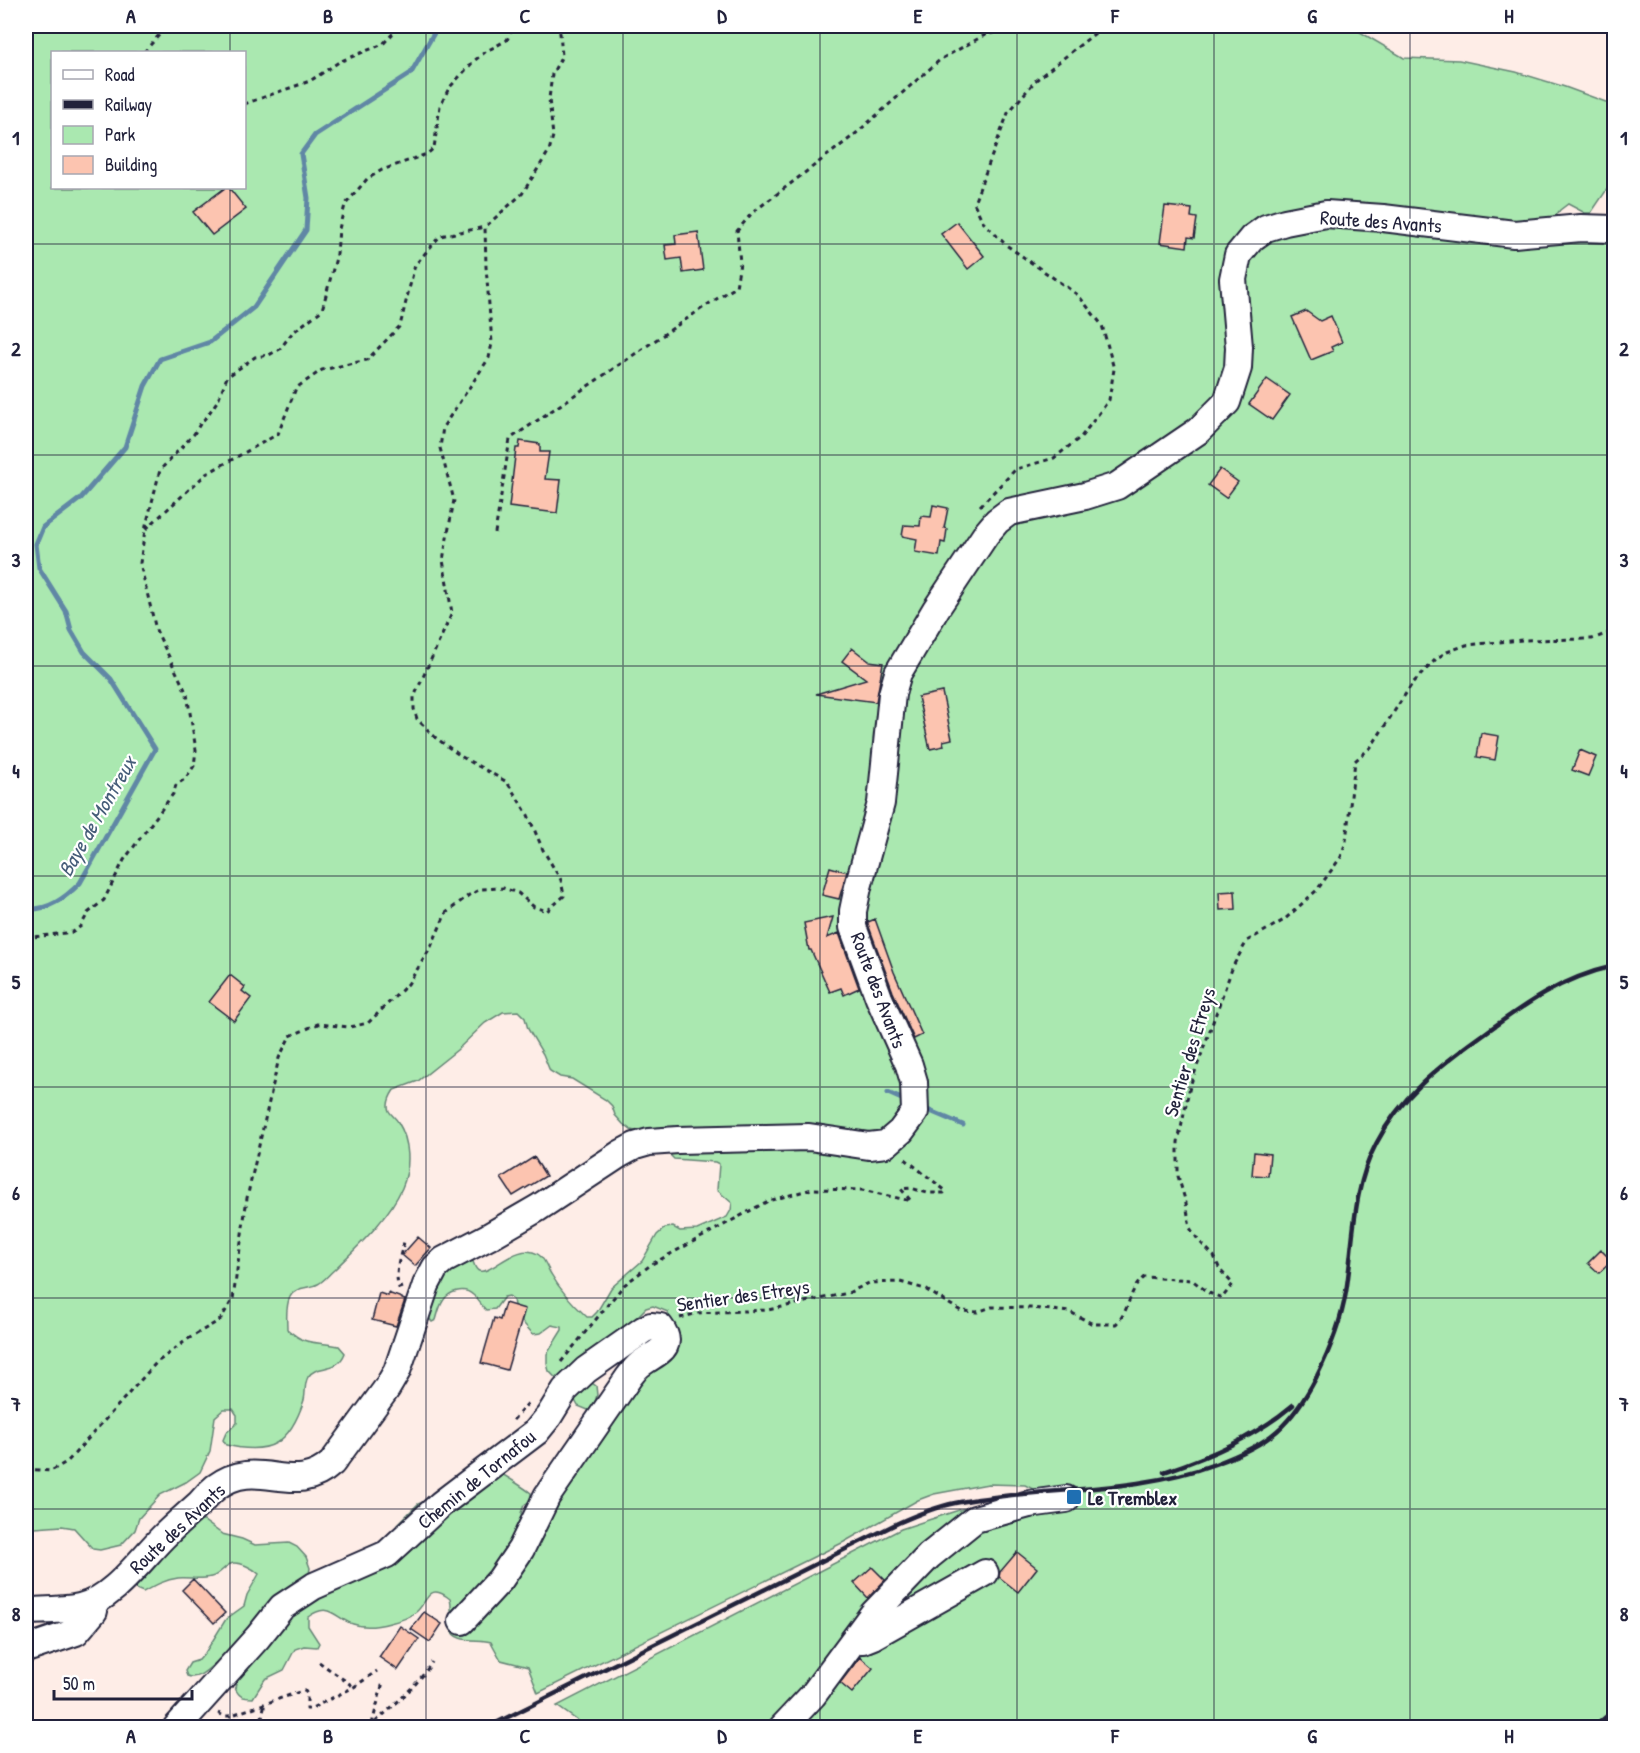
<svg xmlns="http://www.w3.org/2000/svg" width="1640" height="1753" font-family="'Patrick Hand',sans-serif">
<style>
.green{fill:#aae8b0;stroke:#668576;stroke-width:1.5;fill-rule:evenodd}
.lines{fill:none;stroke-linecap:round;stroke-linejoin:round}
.stream{stroke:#6087a5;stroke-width:5}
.building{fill:#fcc4b0;stroke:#22223b;stroke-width:1.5}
.minor-casing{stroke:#22223b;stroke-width:30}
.path{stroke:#22223b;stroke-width:3;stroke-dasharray:4.5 4.5;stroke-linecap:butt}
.minor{stroke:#fff;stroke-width:26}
.rail{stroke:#22223b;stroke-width:4.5}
.grid{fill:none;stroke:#22223b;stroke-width:1.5;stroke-opacity:0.55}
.poi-dot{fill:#1f6fb2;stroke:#fff;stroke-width:2}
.labels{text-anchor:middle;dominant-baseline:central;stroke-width:4.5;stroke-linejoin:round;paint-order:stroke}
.street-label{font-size:20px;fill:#22223b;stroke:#fff}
.poi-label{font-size:20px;font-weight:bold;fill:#22223b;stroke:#fff;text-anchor:start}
.water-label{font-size:21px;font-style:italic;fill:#465d79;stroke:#fff}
.neatline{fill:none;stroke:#22223b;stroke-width:2}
.grid-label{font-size:20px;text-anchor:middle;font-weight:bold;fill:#22223b}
</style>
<rect width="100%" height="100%" fill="#feede7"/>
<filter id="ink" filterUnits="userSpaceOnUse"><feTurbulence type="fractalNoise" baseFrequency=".0167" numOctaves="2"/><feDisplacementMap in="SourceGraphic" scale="12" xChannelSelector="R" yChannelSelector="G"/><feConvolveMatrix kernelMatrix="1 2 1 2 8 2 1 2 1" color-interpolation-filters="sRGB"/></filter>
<g filter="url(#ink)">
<path class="green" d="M26 26H1350L1404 58 1459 60 1516 72 1565 87 1614 105V174L1612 182 1591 213H1585L1568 204 1560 210 1554 218 1614 234V1727L588 1728 557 1706 901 1529 962 1509 1049 1497 1025 1485 988 1484 934 1494 918 1500 844 1542 538 1693 528 1667 501 1660 491 1642C480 1638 454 1644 451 1629 449 1619 453 1610 450 1599 428 1581 428 1602 416 1612 409 1618 399 1621 390 1623 379 1626 364 1628 353 1624 334 1618 330 1601 308 1617V1626L319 1643 317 1647 304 1646 295 1649 284 1670 265 1679 253 1698C243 1698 239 1697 235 1688L240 1669 231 1655C214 1657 204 1682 187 1676L185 1671 190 1663 199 1660 205 1653 226 1619 244 1606 247 1595 259 1574C253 1568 242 1563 234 1563 226 1563 221 1575 211 1577 200 1580 188 1577 178 1578 164 1580 154 1586 143 1592L136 1589 135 1581 168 1552 194 1521H204L222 1534 242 1539 255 1545 289 1543 297 1547 306 1557 310 1568 307 1585 359 1561 392 1536 397 1525 418 1504 501 1474C505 1475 527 1490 531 1493L530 1501 524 1505 521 1513 525 1532 667 1327 668 1312 653 1306 646 1308 635 1319 630 1334 589 1381 596 1386 597 1395 593 1409 588 1410 578 1406 572 1395 549 1371 547 1364V1354L562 1330V1327L552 1325 541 1333 533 1334 516 1315 513 1300 509 1296 504 1297 495 1309 486 1310C481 1305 478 1299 473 1295 464 1286 448 1292 443 1301 439 1307 438 1314 436 1320L432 1322 429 1318 436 1281 470 1256C474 1260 474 1270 479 1271 492 1275 518 1240 539 1255 545 1259 547 1268 551 1274 560 1290 574 1305 587 1317H592L597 1312 611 1288 642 1261 657 1235 665 1228 673 1227 680 1231 697 1230 727 1217 731 1210 732 1203 717 1190 719 1164 715 1162 674 1159 670 1155 671 1148 651 1135 631 1130 623 1124 615 1115 612 1106 606 1100 572 1079 560 1077 550 1071 543 1054 528 1029 525 1018 518 1011 503 1012 485 1023 457 1050 418 1081 394 1090C390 1096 386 1104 389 1111 391 1115 396 1118 398 1122 410 1141 411 1167 402 1188 388 1219 359 1245 335 1269 330 1273 324 1281 318 1284 308 1289 296 1286 290 1297 285 1307 287 1319 287 1329 309 1348 314 1340 339 1346L345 1353C337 1374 317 1363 308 1377 304 1384 306 1392 304 1400 290 1443 271 1456 226 1445L223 1440 226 1433 237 1423V1415L233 1409H224L215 1417 210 1451 200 1472 186 1482 160 1495 139 1518 135 1530 121 1545 100 1550 93 1549 74 1528 62 1526 35 1528 26 1525ZM52 52H244V188H52Z"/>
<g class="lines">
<path class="stream" d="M26 909C48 911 65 898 80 883L155 749 111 679 84 652 71 630 66 611 39 568 36 544 43 527 81 498 125 447 145 386 160 359 210 342 254 307 306 230 308 198 301 154 315 135 411 73 438 26
M888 1093 906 1101
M923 1108 963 1125"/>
</g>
<path class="building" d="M225 188H229L246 209 212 235 193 212Z
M1165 206 1192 209 1191 217 1197 218 1194 238 1188 237 1187 247 1160 243Z
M957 222 984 256 968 269 941 234Z
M698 232 703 270 683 273 681 258 667 260 665 245 676 244 675 235Z
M1306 311 1320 321 1331 316 1342 342 1331 347 1333 351 1311 360 1292 317Z
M1267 379 1290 395 1272 420 1249 404Z
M520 441 540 444V452H549L545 479 561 480 557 513 509 507 516 448H519Z
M1220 469 1238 482 1226 498 1208 485Z
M933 505 948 508 944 528 947 529 945 543 941 542 939 556 915 552 917 539 902 536 904 525 920 526 921 516 931 517Z
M852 648 869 661 883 663 876 702 816 694 866 679 842 661Z
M942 692 952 739 943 741 944 746 930 749 918 697Z
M1481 733 1499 736 1495 760 1477 757Z
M1580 750 1596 757 1588 776 1572 770Z
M830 867 847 872 839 899 822 895Z
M1235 891 1236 909 1220 910 1219 892Z
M833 917 827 938 839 933 859 988 844 995 841 988 830 992 811 950H809L804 923Z
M875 919 894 972 922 1035 914 1039 893 992 868 924V922Z
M230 975 245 987 242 991 251 998 234 1021 209 1002Z
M1254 1152 1270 1154 1268 1176 1252 1175Z
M534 1157 546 1176 513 1196 501 1178Z
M418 1237 431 1248 415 1266 402 1255Z
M1601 1250 1612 1261 1599 1273 1588 1263Z
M379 1293 388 1296V1293L402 1298V1299L405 1300 396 1326 372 1320Z
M505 1303 525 1309 507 1370 481 1363 494 1318 500 1320Z
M1017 1552 1037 1568 1018 1592 999 1577 1000 1572Z
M872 1567 885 1580 868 1598 854 1583Z
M193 1579 225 1613 214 1623 182 1590Z
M424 1612 442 1624 430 1642 411 1629Z
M400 1626 419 1639 398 1670 379 1657Z
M860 1657 873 1668 852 1693 840 1683Z"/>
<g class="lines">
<g class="minor-casing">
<path id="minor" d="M26 1611C44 1610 62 1611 80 1607 113 1599 140 1560 163 1537 175 1525 188 1514 200 1503 205 1497 211 1491 216 1487 259 1455 293 1499 332 1463L387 1388 397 1371 426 1285 435 1268 444 1260 488 1237 538 1208 620 1154 635 1146 649 1142 678 1140 809 1137 869 1146 886 1144 901 1131 915 1112 914 1082 909 1065 879 998 853 927V911L858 887 881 803 892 694 898 673 936 609 986 534 997 521 1009 512 1085 496 1117 486 1198 431 1227 402 1238 368 1239 347 1233 279 1238 255 1252 238 1266 228 1285 222 1326 214 1383 218 1514 234 1581 228 1614 229
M855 1639 863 1640 873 1636 985 1573
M29 1648 76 1632 94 1611 90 1604
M176 1728 258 1637 282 1607 314 1586 387 1554 441 1504 536 1432 549 1416 565 1390 586 1370 643 1330 651 1326 660 1327C676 1348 656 1352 642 1363 637 1366 633 1372 629 1377L547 1496 521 1549 500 1580 462 1621
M782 1728 813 1695 873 1614 929 1556 975 1519 1029 1504 1066 1499"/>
</g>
<path class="path" d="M144 52 167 26
M244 104 310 81 339 62 383 44 400 26
M980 506 1016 469 1054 458 1081 437 1109 400 1114 369 1102 325 1078 295 1006 245 983 222 974 203 1008 113 1036 80 1104 26
M146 529 206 474 278 434 296 388 322 370 367 360 400 326 415 265 440 236 485 227
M495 533 510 439 710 303 736 287 740 263 737 231 752 213 853 136 941 59 983 36 1015 26
M26 938 73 932 81 926 88 913 104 900 124 860 173 794 176 785 186 778 194 766 196 750 187 694 156 630 140 563 145 530 160 470 194 434 200 424 207 416 218 400 227 377 255 357 269 355 280 349 292 333 322 310 337 254 339 229 345 205 367 179 382 170 427 154 434 148 440 106 449 88 474 61 485 52 507 40 512 30 511 26
M402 1287 399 1288C394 1274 400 1256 404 1242
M680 1318 697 1313 768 1310 848 1293 869 1283 900 1282 925 1289 961 1311 977 1312 992 1307 1032 1308 1070 1312 1093 1324H1116C1131 1309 1127 1292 1144 1277L1192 1280 1209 1293 1222 1298 1233 1284 1220 1270 1214 1256 1199 1241 1190 1228 1186 1203 1178 1176V1142L1190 1086 1233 966 1247 941 1284 920 1317 890 1341 857 1346 841 1355 761 1371 747 1412 684 1437 658 1447 652 1466 645 1522 640 1592 639 1614 631
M561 1362 624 1285 652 1264 768 1201 812 1189 862 1190 911 1201 901 1189 911 1188 927 1193H944L946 1191 904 1158
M513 1420 531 1400
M26 1469 51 1471 68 1461 156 1363 188 1339 220 1320 233 1299 247 1198 279 1058 290 1036 318 1024 350 1027 368 1023 408 984 430 949 446 913 469 895 481 889 503 888 518 893 534 907 547 911 564 896 561 880 543 850 528 815 507 782 462 757 436 738 417 719 414 709V697L452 613 443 560 454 500 440 448 443 427 489 358 492 343 486 267 485 227 522 194 549 151 553 136 549 99 552 74 562 56 560 33 557 26
M319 1662 354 1687
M218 1713 224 1716H229L302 1691H305L307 1694V1709H310L354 1687 377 1671
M372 1724 383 1682
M260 1728 265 1702
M369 1728C391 1707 416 1688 432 1662"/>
<use href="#minor" class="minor"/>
<path class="rail" d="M1164 1472C1211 1456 1255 1437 1293 1405
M486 1728 898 1523C916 1515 935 1507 955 1503 1041 1486 1132 1495 1215 1464 1237 1456 1260 1446 1277 1431 1294 1416 1306 1397 1316 1378 1330 1350 1341 1323 1346 1292 1354 1242 1352 1189 1376 1144 1400 1097 1439 1066 1481 1036 1525 1004 1561 978 1614 966
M1593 1728 1614 1710"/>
</g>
</g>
<path class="grid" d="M230 26V52M426 26V1728M623 26V1728M820 26V1728M1017 26V1728M1214 26V1728M1410 26V1728M230 188V1728M26 244H1614M26 455H1614M26 666H1614M26 876H1614M26 1087H1614M26 1298H1614M26 1509H1614"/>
<rect class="poi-dot" x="1066" y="1489" width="16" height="16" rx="3"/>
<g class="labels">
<g class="street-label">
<text transform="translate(1381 221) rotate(4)">Route des Avants</text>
<text transform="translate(879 990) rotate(69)">Route des Avants</text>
<text transform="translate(1189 1052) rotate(-73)">Sentier des Etreys</text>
<text transform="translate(743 1295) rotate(-8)">Sentier des Etreys</text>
<text transform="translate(476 1479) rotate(-39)">Chemin de Tornafou</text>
<text transform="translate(177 1528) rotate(-43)">Route des Avants</text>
</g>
<g class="poi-label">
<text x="1088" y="1497">Le Tremblex</text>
</g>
<g class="water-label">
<text transform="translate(97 816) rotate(-60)">Baye de Montreux</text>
</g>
</g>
<rect width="1640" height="1753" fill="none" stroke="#fff" stroke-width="66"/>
<rect x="51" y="51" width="195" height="138" fill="#ffffff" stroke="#a7a7b1" stroke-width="1.5"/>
<rect x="63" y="70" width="30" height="9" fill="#ffffff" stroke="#a7a7b1" stroke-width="1.5"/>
<text x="105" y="81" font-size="18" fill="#22223b">Road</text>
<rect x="63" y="100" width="30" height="9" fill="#22223b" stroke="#a7a7b1" stroke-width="1.5"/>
<text x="105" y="111" font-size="18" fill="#22223b">Railway</text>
<rect x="63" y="126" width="30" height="18" fill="#aae8b0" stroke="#a7a7b1" stroke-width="1.5"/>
<text x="105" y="141" font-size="18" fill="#22223b">Park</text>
<rect x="63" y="156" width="30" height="18" fill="#fcc4b0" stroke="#a7a7b1" stroke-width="1.5"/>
<text x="105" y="171" font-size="18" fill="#22223b">Building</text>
<path d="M54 1690v9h138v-9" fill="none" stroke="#22223b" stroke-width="3"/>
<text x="63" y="1690" font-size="18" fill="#22223b" stroke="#ffffff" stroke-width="4.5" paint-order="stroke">50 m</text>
<rect x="33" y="33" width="1574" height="1687" class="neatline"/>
<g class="grid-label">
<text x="131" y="23">A</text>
<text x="328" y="23">B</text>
<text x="525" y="23">C</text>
<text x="722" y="23">D</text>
<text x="918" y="23">E</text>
<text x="1115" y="23">F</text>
<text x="1312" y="23">G</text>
<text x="1509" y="23">H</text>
<text x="16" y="145">1</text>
<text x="1624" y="145">1</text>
<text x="16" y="356">2</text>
<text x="1624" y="356">2</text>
<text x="16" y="567">3</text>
<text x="1624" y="567">3</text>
<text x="16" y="778">4</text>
<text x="1624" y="778">4</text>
<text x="16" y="989">5</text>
<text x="1624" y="989">5</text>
<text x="16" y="1200">6</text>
<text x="1624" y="1200">6</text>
<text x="16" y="1411">7</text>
<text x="1624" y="1411">7</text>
<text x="16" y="1621">8</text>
<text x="1624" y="1621">8</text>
<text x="131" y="1743">A</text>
<text x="328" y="1743">B</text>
<text x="525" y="1743">C</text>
<text x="722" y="1743">D</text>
<text x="918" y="1743">E</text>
<text x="1115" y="1743">F</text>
<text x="1312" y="1743">G</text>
<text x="1509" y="1743">H</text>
</g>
</svg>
